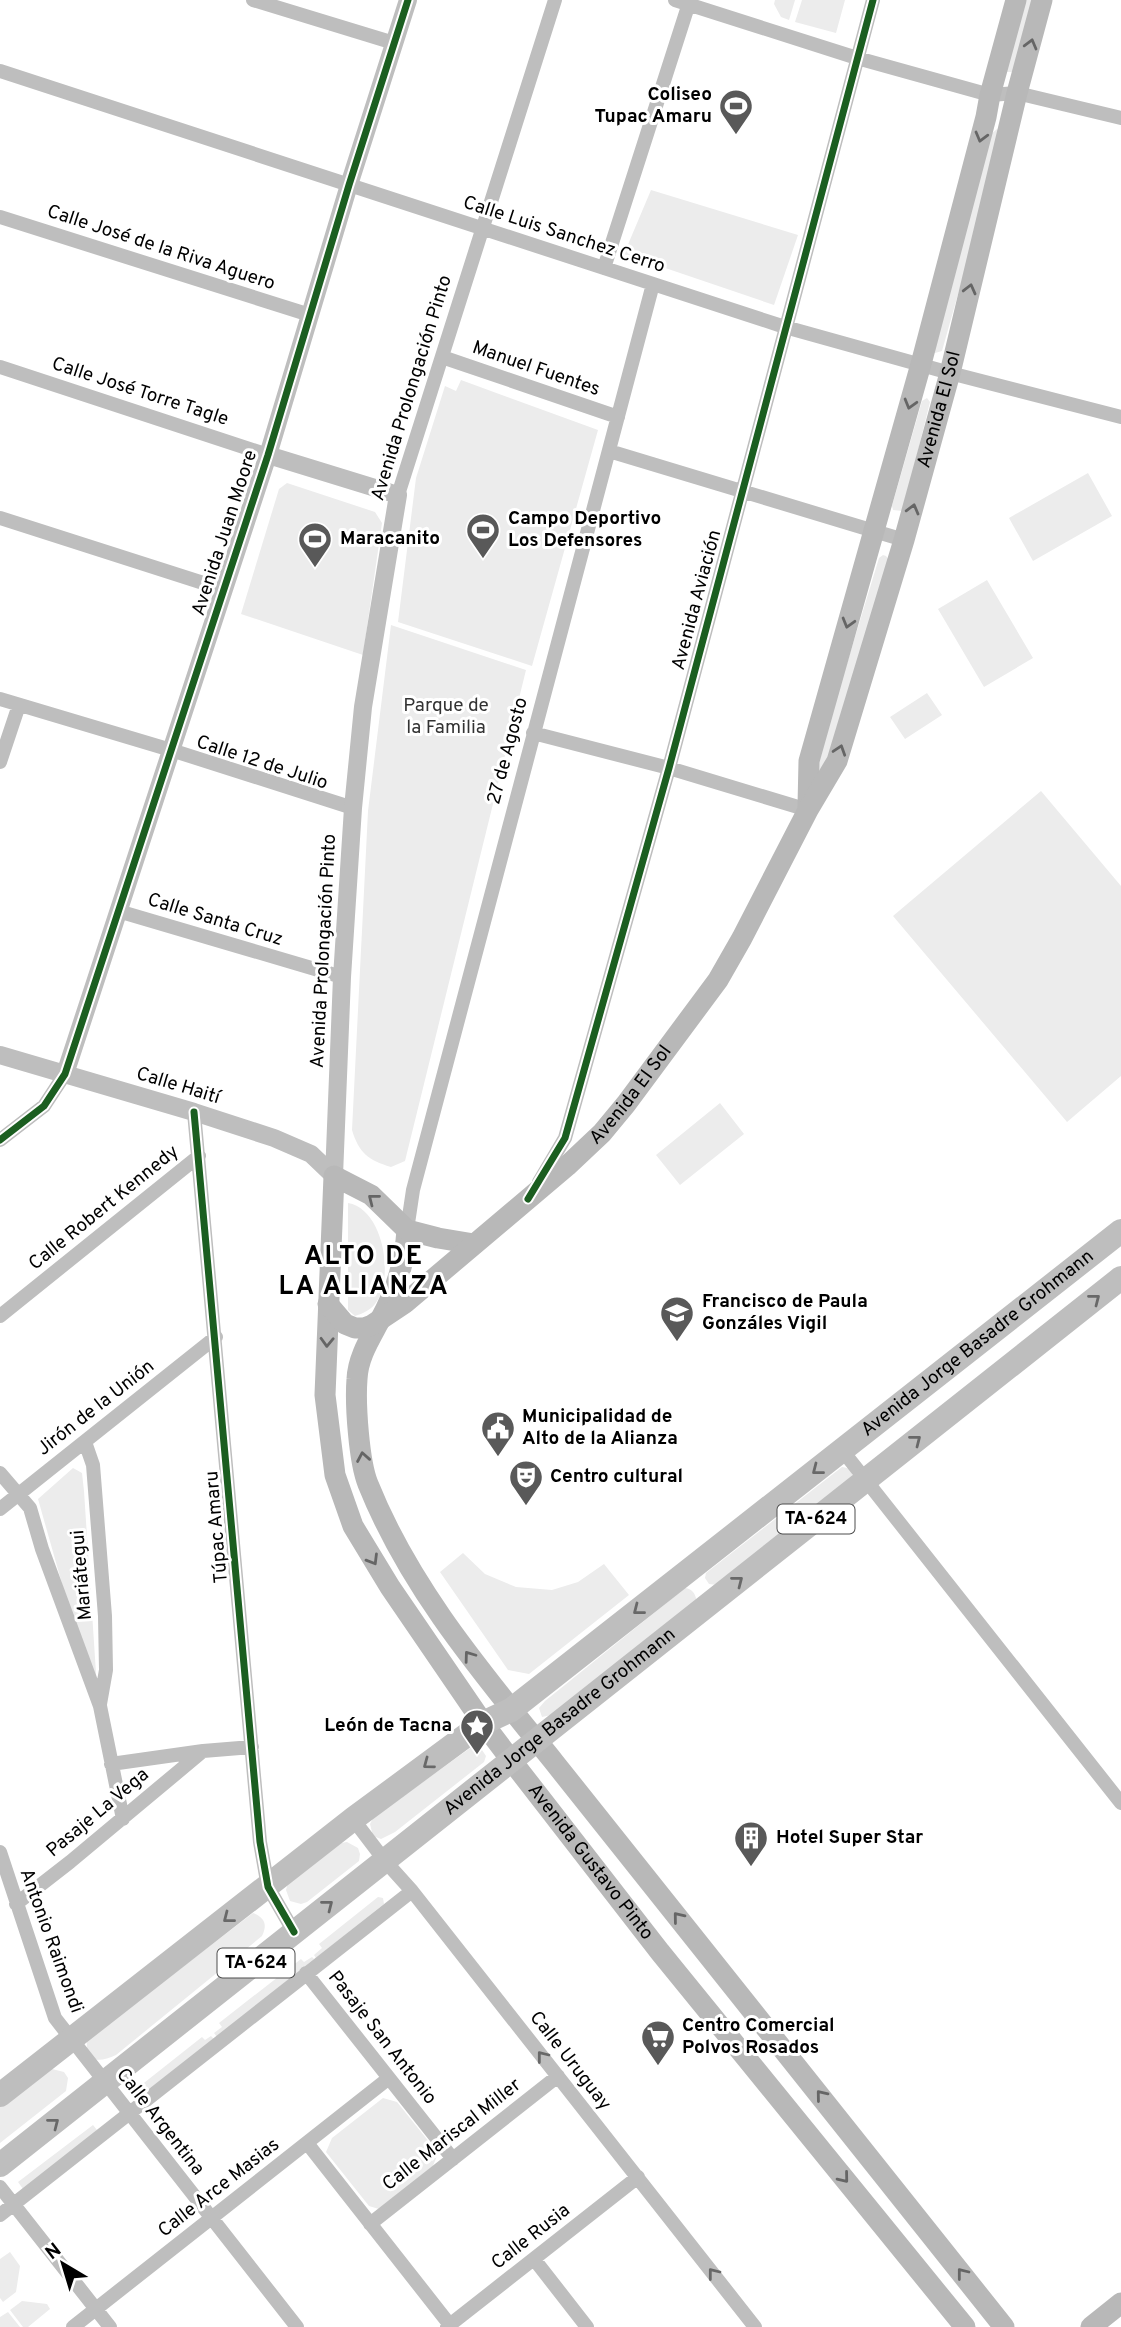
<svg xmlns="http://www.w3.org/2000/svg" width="1121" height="2327" font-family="Overpass,sans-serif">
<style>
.green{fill:#ececec}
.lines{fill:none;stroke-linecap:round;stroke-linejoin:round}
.minor{stroke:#bebebe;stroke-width:14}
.tertiary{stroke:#bebebe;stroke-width:18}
.secondary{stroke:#b8b8b8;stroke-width:21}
.trunk{stroke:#bebebe;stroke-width:24}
.cycleway-casing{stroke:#fff;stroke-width:11}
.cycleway{stroke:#1b5e20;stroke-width:7}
.oneway{stroke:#656565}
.oneway2{stroke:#686868}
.labels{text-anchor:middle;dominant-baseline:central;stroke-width:6;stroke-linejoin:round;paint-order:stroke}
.shield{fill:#fff;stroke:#4c4c4c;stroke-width:2}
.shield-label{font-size:18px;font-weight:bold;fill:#000}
.poi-label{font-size:19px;font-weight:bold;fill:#000;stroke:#fff;text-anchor:start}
.street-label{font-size:19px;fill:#000;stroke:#fff}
.park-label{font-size:19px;fill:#333;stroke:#fff}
.district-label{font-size:26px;font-weight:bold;letter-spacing:2px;fill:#000;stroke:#fff}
</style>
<rect width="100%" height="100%" fill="#fff"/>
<path class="green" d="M775 0H795L789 20 781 17 774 4Z
M802 0H845L836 33 795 22Z
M1021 0H1033L1013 72H1005Z
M997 129 1001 133 980 216 942 351 935 353 932 348 990 135Z
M651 190 798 235 774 305 624 254Z
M461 380 598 430 532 666 398 622 416 478 445 386 456 391Z
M927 398 930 402 903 511 893 510 892 506 922 401Z
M1088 473 1112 516 1033 561 1009 518Z
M287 483 375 512 382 523 363 655 241 614 279 489Z
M883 555 886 556 889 560 824 771 819 773 815 769 879 558Z
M987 580 1033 658 984 687 938 609Z
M391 625 526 670 405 1161 391 1167C368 1160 359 1153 352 1130L368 811Z
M927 693 942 715 905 739 890 717Z
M1041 791 1121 886V1076L1067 1122 893 916Z
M720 1103 744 1134 680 1185 656 1155Z
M348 1203C383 1209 394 1275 377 1301 373 1309 362 1314 355 1316L348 1310Z
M842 1467C850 1468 852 1470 853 1479L717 1585 709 1584 705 1578 706 1573Z
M73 1468 82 1473 84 1491 97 1688 93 1693 38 1499Z
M463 1553 485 1574 516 1587 552 1590 578 1582 604 1564 629 1595 529 1674 508 1670 440 1572Z
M685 1588C693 1589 695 1594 697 1601L556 1714 542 1717 539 1708 545 1701Z
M473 1746 480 1747 486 1756 484 1762 395 1832 381 1839 373 1836 370 1824 373 1818Z
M347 1842 358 1848 360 1854 359 1861 307 1902 301 1904 290 1901 286 1890 288 1883 341 1843Z
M378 1897 383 1898 384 1904 316 1958 314 1955 322 1948 319 1944Z
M253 1913C264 1917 268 1924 262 1936L116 2055C99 2063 85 2063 87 2040Z
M312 1957 314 1959 217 2037 214 2033 222 2027 219 2023 301 1959 304 1962Z
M211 2036 214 2039 141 2097 133 2100 130 2094 202 2037 205 2040Z
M48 2068 64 2072 68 2078 66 2091 0 2143V2104Z
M383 2098 397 2102 438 2153 433 2166 379 2209 369 2206 326 2152 332 2138Z
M93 2125 97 2130 95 2133 23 2189 18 2182Z
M10 2252 20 2266 16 2292 3 2302 0 2298V2259Z
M22 2301 47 2304 50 2309 28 2327H23L10 2310Z
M8 2312 20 2327H0V2317Z"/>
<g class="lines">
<path class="minor" d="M253 0 394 43
M675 0 857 58 990 95 1017 93 1121 118
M0 71 785 327 950 373 1121 417
M0 217 310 315
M604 268 690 0
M442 357 618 417
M0 367 268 455
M609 451 904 540
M398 495 555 0
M0 518 222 589
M0 699 171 750 353 808
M533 733 669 768 808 810
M0 762 19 705
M118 911 342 977
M194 1112 260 1842 268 1887 294 1932
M0 1140 44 1106 65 1074
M539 1182 565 1138 669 768 873 0
M407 1230 413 1190 653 284
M0 1316 199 1156
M85 1442 93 1465 105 1616 106 1670 100 1704
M842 1450 1121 1803
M0 1473 30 1508 42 1549 100 1706 123 1819
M0 1509 216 1337
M111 1764 203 1751 252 1747
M353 1819 385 1861 412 1891 755 2327
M0 1852 55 2018 297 2327
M16 1904 70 1862 203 1751
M306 1973 453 2159
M307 2143 450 2325
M0 2187 110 2327
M0 2215 412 1891
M370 2224 558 2076
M534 2259 587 2327
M73 2327 389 2078
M447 2327 638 2177"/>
<path class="tertiary" d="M268 455 398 495 363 707 353 808 342 977 334 1176
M0 1055 194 1112 274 1138 311 1154 334 1176
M65 1074 268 455 349 185 408 0"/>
<g class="secondary">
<path d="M808 806 809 761 921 364 986 117 990 95 1016 0"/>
<path d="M407 1230C405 1262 396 1291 380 1320 370 1339 358 1357 357 1379 355 1404 359 1462 368 1484 410 1589 484 1675 554 1762L1004 2327"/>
<path id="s1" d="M474 1244 438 1238 407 1230 371 1195 334 1176 325 1395 335 1475 353 1526 390 1587 483 1723 511 1760 660 1952 965 2327"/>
<path id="s2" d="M328 1304 345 1324 355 1328H364L372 1325 405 1303 567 1166 602 1133 626 1104 718 980 742 938 808 810 837 761 904 540 950 373 1017 93 1042 0"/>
<path d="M1091 2327 1121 2303"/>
</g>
<g class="trunk">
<path id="s3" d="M0 2095 353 1819 483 1723 511 1710 1121 1231"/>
<path id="s4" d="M0 2165 1121 1278"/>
</g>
<g class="cycleway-casing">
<path id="cycleway" d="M194 1112 260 1842 268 1887 294 1932
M0 1140 44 1106 65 1074 268 455 349 185 408 0
M528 1199 565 1138 669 768 873 0"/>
</g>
<use href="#cycleway" class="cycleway"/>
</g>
<defs><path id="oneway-chevron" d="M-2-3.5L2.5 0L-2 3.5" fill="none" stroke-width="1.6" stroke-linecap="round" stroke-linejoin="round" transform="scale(1.75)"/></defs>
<g class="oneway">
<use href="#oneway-chevron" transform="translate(1031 44) rotate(-75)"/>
<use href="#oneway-chevron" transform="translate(981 137) rotate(105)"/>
<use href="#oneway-chevron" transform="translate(970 289) rotate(-76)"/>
<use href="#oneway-chevron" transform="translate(910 404) rotate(106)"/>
<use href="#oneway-chevron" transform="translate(913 509) rotate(-75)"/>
<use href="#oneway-chevron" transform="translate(848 623) rotate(106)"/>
<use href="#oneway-chevron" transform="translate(840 750) rotate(-72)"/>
<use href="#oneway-chevron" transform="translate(373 1199) rotate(-142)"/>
<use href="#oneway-chevron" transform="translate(327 1342) rotate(92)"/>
<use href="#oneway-chevron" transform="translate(363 1457) rotate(-100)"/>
<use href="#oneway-chevron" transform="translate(373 1560) rotate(59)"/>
<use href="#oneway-chevron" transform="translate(469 1656) rotate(-126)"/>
<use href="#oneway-chevron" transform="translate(678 1917) rotate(-129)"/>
<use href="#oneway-chevron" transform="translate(821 2095) rotate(-129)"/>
<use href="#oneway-chevron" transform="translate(844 2178) rotate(51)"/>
<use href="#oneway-chevron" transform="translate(962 2273) rotate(-128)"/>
</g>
<g class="oneway2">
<use href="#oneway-chevron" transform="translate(1095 1299) rotate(-38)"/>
<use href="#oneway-chevron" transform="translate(916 1440) rotate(-38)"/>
<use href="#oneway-chevron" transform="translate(817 1470) rotate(142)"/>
<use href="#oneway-chevron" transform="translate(738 1581) rotate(-38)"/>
<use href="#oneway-chevron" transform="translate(638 1610) rotate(142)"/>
<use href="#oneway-chevron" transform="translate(428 1764) rotate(143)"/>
<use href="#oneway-chevron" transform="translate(328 1905) rotate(-38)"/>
<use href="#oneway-chevron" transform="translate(228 1918) rotate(142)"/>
<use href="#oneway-chevron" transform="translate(542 2056) rotate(-128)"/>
<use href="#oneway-chevron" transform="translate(54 2123) rotate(-38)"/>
<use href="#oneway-chevron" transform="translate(713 2273) rotate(-128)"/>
</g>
<defs>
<g id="stadium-pin" transform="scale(1.75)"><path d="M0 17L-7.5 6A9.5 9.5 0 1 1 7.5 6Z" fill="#595959" stroke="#fff"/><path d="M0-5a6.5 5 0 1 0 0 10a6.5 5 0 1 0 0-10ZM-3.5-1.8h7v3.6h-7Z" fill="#fff"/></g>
<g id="school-pin" transform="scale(1.75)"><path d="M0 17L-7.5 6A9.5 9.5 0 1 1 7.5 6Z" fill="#595959" stroke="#fff"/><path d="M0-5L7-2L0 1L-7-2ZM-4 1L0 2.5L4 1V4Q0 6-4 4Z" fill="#fff"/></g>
<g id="civic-pin" transform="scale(1.75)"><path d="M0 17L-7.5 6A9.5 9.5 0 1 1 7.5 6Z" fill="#595959" stroke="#fff"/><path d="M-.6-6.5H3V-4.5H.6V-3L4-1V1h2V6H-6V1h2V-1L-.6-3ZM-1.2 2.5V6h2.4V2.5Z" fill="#fff"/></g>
<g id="theatre-pin" transform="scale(1.75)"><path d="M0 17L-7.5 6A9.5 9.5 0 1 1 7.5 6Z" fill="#595959" stroke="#fff"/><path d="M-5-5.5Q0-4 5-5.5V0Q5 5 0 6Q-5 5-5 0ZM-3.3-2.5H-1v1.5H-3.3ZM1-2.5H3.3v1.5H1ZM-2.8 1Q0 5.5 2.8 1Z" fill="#fff"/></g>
<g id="sight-pin" transform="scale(1.75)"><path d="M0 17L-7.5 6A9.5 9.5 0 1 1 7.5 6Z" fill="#595959" stroke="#fff"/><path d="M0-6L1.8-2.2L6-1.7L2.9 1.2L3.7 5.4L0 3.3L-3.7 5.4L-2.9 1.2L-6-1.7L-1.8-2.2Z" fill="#fff"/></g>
<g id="building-pin" transform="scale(1.75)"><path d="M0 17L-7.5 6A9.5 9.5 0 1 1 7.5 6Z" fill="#595959" stroke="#fff"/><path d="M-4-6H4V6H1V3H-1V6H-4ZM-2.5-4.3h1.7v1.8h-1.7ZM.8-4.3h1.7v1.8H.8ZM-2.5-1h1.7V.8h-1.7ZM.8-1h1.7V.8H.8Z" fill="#fff"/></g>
<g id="supermarket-pin" transform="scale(1.75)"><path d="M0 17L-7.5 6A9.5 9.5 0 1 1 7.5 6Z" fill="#595959" stroke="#fff"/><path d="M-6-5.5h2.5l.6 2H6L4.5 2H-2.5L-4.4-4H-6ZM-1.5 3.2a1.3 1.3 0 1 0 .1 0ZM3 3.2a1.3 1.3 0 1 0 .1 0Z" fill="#fff"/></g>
</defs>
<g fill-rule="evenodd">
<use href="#stadium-pin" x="736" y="106"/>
<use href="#stadium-pin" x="483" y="530"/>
<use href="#stadium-pin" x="315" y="539"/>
<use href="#school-pin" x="677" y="1313"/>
<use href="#civic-pin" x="498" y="1428"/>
<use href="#theatre-pin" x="526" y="1477"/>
<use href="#sight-pin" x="477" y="1726"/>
<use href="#building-pin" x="751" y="1838"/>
<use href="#supermarket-pin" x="658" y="2037"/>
</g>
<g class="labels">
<g class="shield">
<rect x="777.5" y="1504.5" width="77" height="29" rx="5"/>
<rect x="217.5" y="1948.5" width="77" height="29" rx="5"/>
</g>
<g class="shield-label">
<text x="816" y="1519">TA-624</text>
<text x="256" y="1963">TA-624</text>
</g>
<g class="poi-label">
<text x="712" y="95" text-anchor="end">Coliseo<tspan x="712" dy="22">Tupac Amaru</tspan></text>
<text x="508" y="519">Campo Deportivo<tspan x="508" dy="22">Los Defensores</tspan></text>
<text x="340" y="539">Maracanito</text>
<text x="702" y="1302">Francisco de Paula<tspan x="702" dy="22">Gonzáles Vigil</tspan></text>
<text x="522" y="1417">Municipalidad de<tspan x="522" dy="22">Alto de la Alianza</tspan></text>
<text x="550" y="1477">Centro cultural</text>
<text x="452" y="1726" text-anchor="end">León de Tacna</text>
<text x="776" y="1838">Hotel Super Star</text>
<text x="682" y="2026">Centro Comercial<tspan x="682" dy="22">Polvos Rosados</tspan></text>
</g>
<g class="street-label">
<text transform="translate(564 235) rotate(18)">Calle Luis Sanchez Cerro</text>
<text transform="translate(161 248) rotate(18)">Calle José de la Riva Aguero</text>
<text transform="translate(536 369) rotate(19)">Manuel Fuentes</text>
<text transform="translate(412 388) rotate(-73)">Avenida Prolongación Pinto</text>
<text transform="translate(140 392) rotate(18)">Calle José Torre Tagle</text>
<text stroke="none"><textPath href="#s2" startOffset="1162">Avenida El Sol</textPath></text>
<text transform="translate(225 533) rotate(-72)">Avenida Juan Moore</text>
<text transform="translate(697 600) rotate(-75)">Avenida Aviación</text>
<text transform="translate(508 751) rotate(-75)">27 de Agosto</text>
<text transform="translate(262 763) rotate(18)">Calle 12 de Julio</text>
<text transform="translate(215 920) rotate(17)">Calle Santa Cruz</text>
<text transform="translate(324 951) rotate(-87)">Avenida Prolongación Pinto</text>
<text transform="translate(178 1086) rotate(17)">Calle Haití</text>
<text stroke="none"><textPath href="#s2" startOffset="402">Avenida El Sol</textPath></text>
<text transform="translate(104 1208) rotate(-39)">Calle Robert Kennedy</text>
<text stroke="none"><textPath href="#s3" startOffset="1234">Avenida Jorge Basadre Grohmann</textPath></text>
<text transform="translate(96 1408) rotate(-38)">Jirón de la Unión</text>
<text transform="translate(217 1527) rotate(-95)">Túpac Amaru</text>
<text transform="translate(82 1575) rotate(-95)">Mariátegui</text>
<text stroke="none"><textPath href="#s4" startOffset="714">Avenida Jorge Basadre Grohmann</textPath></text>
<text transform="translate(98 1813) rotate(-40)">Pasaje La Vega</text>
<text stroke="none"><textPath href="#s1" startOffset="926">Avenida Gustavo Pinto</textPath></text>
<text transform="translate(51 1941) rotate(70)">Antonio Raimondi</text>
<text transform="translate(382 2038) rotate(52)">Pasaje San Antonio</text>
<text transform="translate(570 2061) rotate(52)">Calle Uruguay</text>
<text transform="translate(160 2122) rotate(52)">Calle Argentina</text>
<text transform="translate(452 2135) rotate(-38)">Calle Mariscal Miller</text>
<text transform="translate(219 2188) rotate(-38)">Calle Arce Masias</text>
<text transform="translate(531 2237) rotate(-38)">Calle Rusia</text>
</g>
<g class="park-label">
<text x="446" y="706">Parque de<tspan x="446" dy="22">la Familia</tspan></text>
</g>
<g class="district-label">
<text x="364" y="1257">ALTO DE<tspan x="364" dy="30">LA ALIANZA</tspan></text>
</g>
</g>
<g transform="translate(63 2264) rotate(322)" stroke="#ffffff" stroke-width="5" paint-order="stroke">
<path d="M0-5L12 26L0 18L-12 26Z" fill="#000000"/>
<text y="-10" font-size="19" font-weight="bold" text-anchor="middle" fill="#000000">N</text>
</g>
</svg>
